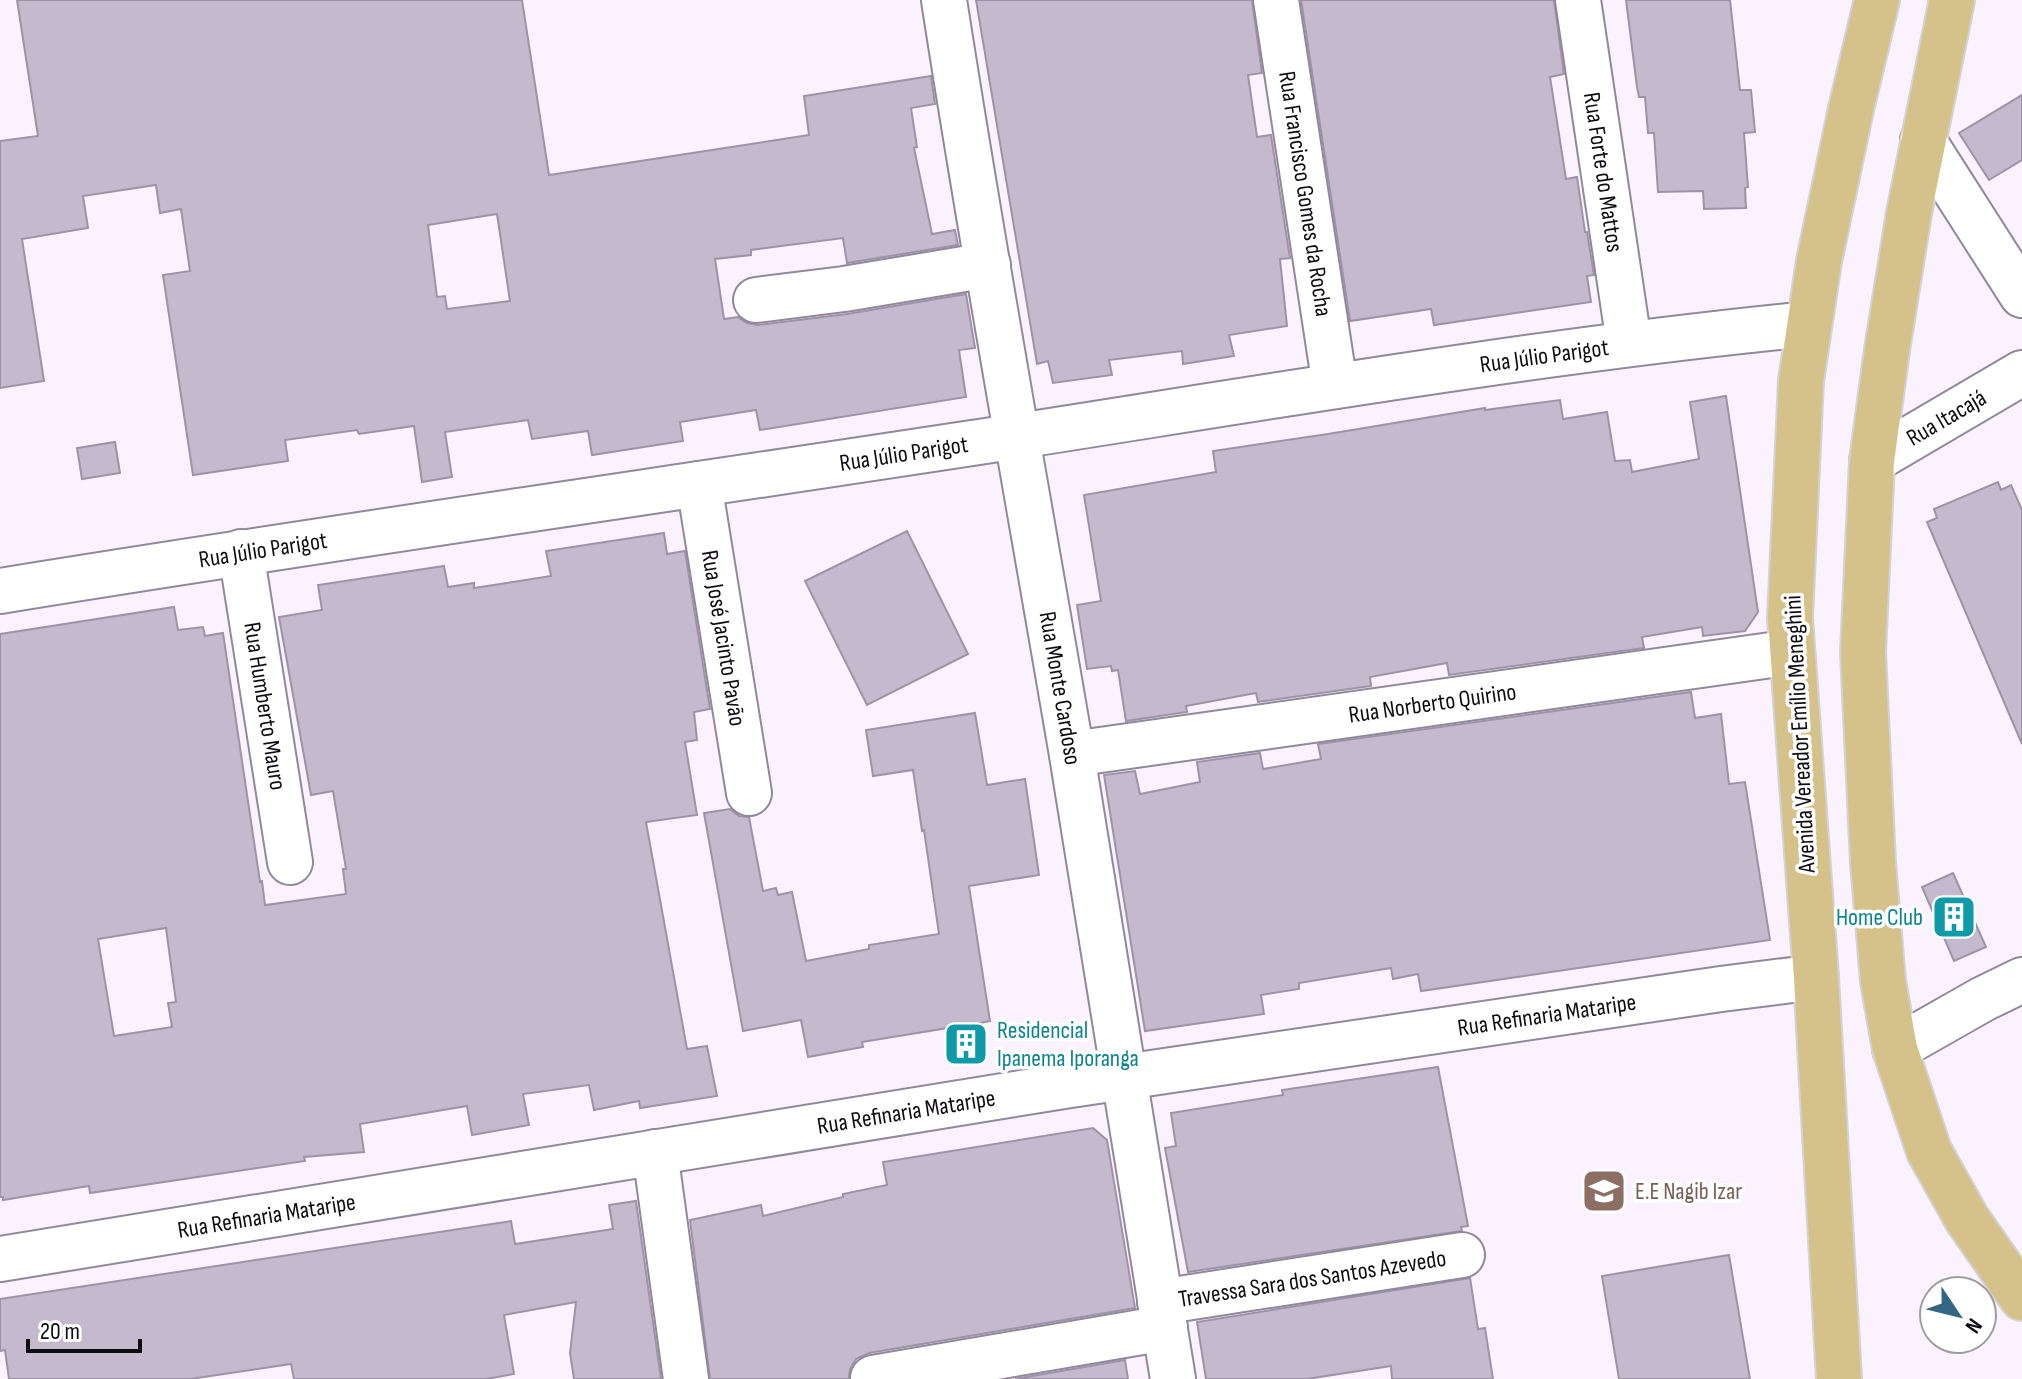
<svg xmlns="http://www.w3.org/2000/svg" width="2022" height="1379" font-family="'Sofia Sans Condensed',sans-serif">
<style>
.building{fill:#c5b9cd;stroke:#9e93a6;stroke-width:2;fill-rule:evenodd}
.lines{fill:none;stroke-linecap:round;stroke-linejoin:round}
.minor-casing{stroke:#92889b;stroke-width:48}
.major-casing{stroke:#d4d3d4;stroke-width:48}
.minor{stroke:#fff;stroke-width:44}
.major{stroke:#d5c18a;stroke-width:44}
.labels{text-anchor:middle;dominant-baseline:central;stroke-width:7;stroke-linejoin:round;paint-order:stroke}
.street-label{font-size:24px;fill:#0f0b12;stroke:#fff}
.culture-label{font-size:24px;fill:#0d838f;stroke:#fff;text-anchor:end}
.education-label{font-size:24px;fill:#785e54;stroke:#fff;text-anchor:start}
</style>
<rect width="100%" height="100%" fill="#faf3ff"/>
<path class="building" d="M17 0H522L549 175 809 135 804 96 931 76 935 104 911 108 917 147 914 148 932 234 955 230 958 245 847 263 843 238 751 250V255L715 259 724 319 738 317 747 323 758 325 847 314 966 294 975 348 959 350 966 397 760 430 756 410 680 422 683 441 592 455 588 431 532 439 528 420 445 432 452 477 422 482 414 426 359 434 357 430 285 440 288 461 193 475 163 275 190 271 181 209 160 213 156 185 83 196 88 228 22 239 44 381 0 388V141L38 136ZM497 214 510 301 447 309 445 296 437 297 428 225Z
M976 0H1252L1262 73 1248 75 1257 137 1271 135 1290 258 1280 259 1287 326 1229 335 1234 356 1183 364 1182 351 1109 360 1112 375 1053 383 1048 361 1037 364Z
M1301 0H1554L1564 74 1550 77 1566 179 1577 177 1585 232H1587L1594 275 1587 276 1591 302 1434 325 1431 309 1350 321Z
M1626 0H1730L1740 90H1751L1755 132 1744 133 1748 187 1745 188 1746 208 1704 209 1703 191 1658 192 1654 133H1648L1645 97H1639L1637 87Z
M2022 95V160L1989 180 1959 133Z
M1726 396 1758 612 1745 631 1703 636 1702 627 1642 637 1644 648 1449 675 1447 663 1370 677 1371 686 1258 702 1256 693 1186 706 1187 712 1126 721 1118 670 1112 671 1111 666 1087 669 1077 605 1101 601 1084 495 1216 472 1213 451 1328 434 1485 408V410L1560 400 1563 419 1607 412 1615 461 1630 460 1632 472 1699 459 1690 402Z
M115 442 120 473 82 479 77 448Z
M1998 482 2001 490 2011 485 2022 510V744L1927 522 1937 518 1934 509Z
M907 531 968 654 867 705 805 581Z
M664 533 667 554 685 551 710 709 694 712 697 740 685 742 697 815 646 822 687 1049 707 1046 717 1096 640 1108 639 1101 594 1110 589 1085 523 1094 529 1125 472 1135 467 1106 360 1124 364 1152 304 1157 305 1161 90 1193 89 1186 3 1200V1197H0V634L174 607 178 630 203 627 205 636 223 633 260 882 262 881 265 905 346 894 343 869H346L333 791 311 795 279 617 322 610 318 585 444 566 448 587 474 583V588L551 576 546 551ZM166 928 176 1002 168 1003 172 1027 114 1036 98 939Z
M1691 692 1695 718 1721 714 1729 784 1745 782 1770 940 1421 991 1418 974 1393 979 1391 968 1299 983V989L1261 995 1264 1014 1145 1031 1104 775 1135 771 1140 794 1200 782 1197 762 1260 753 1263 769 1321 759 1318 744Z
M975 713 987 785 1025 779 1039 875 969 886 990 1021 976 1024 981 1049 953 1054 948 1028 862 1042 863 1047 808 1057 801 1020 743 1031 704 813 730 809 739 816 749 817 763 891 776 888 778 895 792 892 806 961 869 949V945L939 934 924 830 922 831 913 770 873 776 866 730Z
M1953 873 1986 947 1954 961 1922 887Z
M1438 1067 1468 1226 1461 1227 1462 1231 1188 1272 1165 1148 1176 1146 1171 1113 1283 1095 1282 1090Z
M1093 1128 1107 1140 1135 1308 869 1353 856 1359 850 1369 849 1379H710L690 1220 761 1205 763 1216 843 1197V1194L887 1185 883 1162Z
M636 1201 661 1379H574L570 1353 576 1302 504 1315 514 1374 486 1379H294L291 1364 190 1379H9L5 1350 0 1351V1299L511 1221 515 1244 613 1229 609 1205Z
M1729 1255 1750 1379H1619L1602 1276Z
M1470 1278 1478 1329 1485 1328 1493 1379H1392L1391 1366 1307 1379H1206L1197 1322Z
M1125 1360 1128 1379H1015Z"/>
<g class="lines">
<g class="minor-casing">
<g id="minor">
<path id="s1" d="M944 0C983 252 1029 503 1072 755 1107 963 1138 1171 1173 1379"/>
<path id="s2" d="M1276 0 1335 386"/>
<path id="s3" d="M1578 0 1629 343"/>
<path d="M1923 140 2022 295"/>
<path d="M756 300 844 289 988 265"/>
<path id="s4" d="M1872 461 2022 373"/>
<path id="s5" d="M699 484 749 793"/>
<path id="s6" d="M241 552 290 862"/>
<path id="s7" d="M0 591C339 536 679 488 1018 436 1281 395 1544 350 1809 324"/>
<path id="s8" d="M1072 754 1792 652"/>
<path d="M1895 1049 1983 999 2022 980"/>
<path d="M655 1152 686 1379"/>
<path id="s9" d="M0 1259 1070 1085 1721 989 1816 977"/>
<path id="s10" d="M1160 1302 1462 1255"/>
<path d="M873 1378 1165 1328"/>
</g>
</g>
<g class="major-casing">
<path id="major" d="M1952 0 1909 213 1887 350 1872 461 1863 652 1873 863 1883 981 1895 1049 1929 1151 1967 1219 2022 1298
M1839 1379 1816 977 1790 618 1801 381 1819 261 1851 109 1877 0"/>
</g>
<use href="#minor" class="minor"/>
<use href="#major" class="major"/>
</g>
<defs>
<g id="building-square" transform="scale(2.3)"><rect x="-9" y="-9" width="18" height="18" rx="4" fill="#0f9aa8" stroke="#fff"/><path d="M-4-6H4V6H1V3H-1V6H-4ZM-2.5-4.3h1.7v1.8h-1.7ZM.8-4.3h1.7v1.8H.8ZM-2.5-1h1.7V.8h-1.7ZM.8-1h1.7V.8H.8Z" fill="#fff"/></g>
<g id="school-square" transform="scale(2.3)"><rect x="-9" y="-9" width="18" height="18" rx="4" fill="#8d6e63" stroke="#fff"/><path d="M0-5L7-2L0 1L-7-2ZM-4 1L0 2.5L4 1V4Q0 6-4 4Z" fill="#fff"/></g>
</defs>
<g fill-rule="evenodd">
<use href="#building-square" x="1954" y="917"/>
<use href="#building-square" x="966" y="1044"/>
<use href="#school-square" x="1604" y="1191"/>
</g>
<g class="labels">
<g class="street-label">
<text stroke="none"><textPath href="#s3" startOffset="174">Rua Forte do Mattos</textPath></text>
<text stroke="none"><textPath href="#s2" startOffset="196">Rua Francisco Gomes da Rocha</textPath></text>
<text stroke="none"><textPath href="#s7" startOffset="1562">Rua Júlio Parigot</textPath></text>
<text stroke="none"><textPath href="#s4" startOffset="86">Rua Itacajá</textPath></text>
<text stroke="none"><textPath href="#s7" startOffset="914">Rua Júlio Parigot</textPath></text>
<text stroke="none"><textPath href="#s7" startOffset="266">Rua Júlio Parigot</textPath></text>
<text stroke="none"><textPath href="#s5" startOffset="156">Rua José Jacinto Pavão</textPath></text>
<text stroke="none"><textPath href="#s1" startOffset="698">Rua Monte Cardoso</textPath></text>
<text stroke="none"><textPath href="#s8" startOffset="364">Rua Norberto Quirino</textPath></text>
<text stroke="none"><textPath href="#s6" startOffset="156">Rua Humberto Mauro</textPath></text>
<text transform="translate(1800 734) rotate(-93)">Avenida Vereador Emílio Meneghini</text>
<text stroke="none"><textPath href="#s9" startOffset="1566">Rua Refinaria Mataripe</textPath></text>
<text stroke="none"><textPath href="#s9" startOffset="918">Rua Refinaria Mataripe</textPath></text>
<text stroke="none"><textPath href="#s9" startOffset="270">Rua Refinaria Mataripe</textPath></text>
<text stroke="none"><textPath href="#s10" startOffset="154">Travessa Sara dos Santos Azevedo</textPath></text>
</g>
<g class="culture-label">
<text x="1923" y="917">Home Club</text>
<text x="997" y="1030" text-anchor="start">Residencial<tspan x="997" dy="28">Ipanema Iporanga</tspan></text>
</g>
<g class="education-label">
<text x="1635" y="1191">E.E Nagib Izar</text>
</g>
</g>
<g transform="translate(1958 1315) rotate(125)"><circle r="38" fill="#ffffff" stroke="#9f9da0" stroke-width="2"/>
<path d="M0-6L14 30L0 20L-14 30Z" fill="#326683"/>
<text y="-12" font-size="22" font-weight="bold" text-anchor="middle" fill="#0f0b12">N</text>
</g>
<path d="M28 1339v12h112v-12" fill="none" stroke="#0f0b12" stroke-width="4"/>
<text x="40" y="1339" font-size="24" fill="#0f0b12" stroke="#ffffff" stroke-width="6" paint-order="stroke">20 m</text>
</svg>
